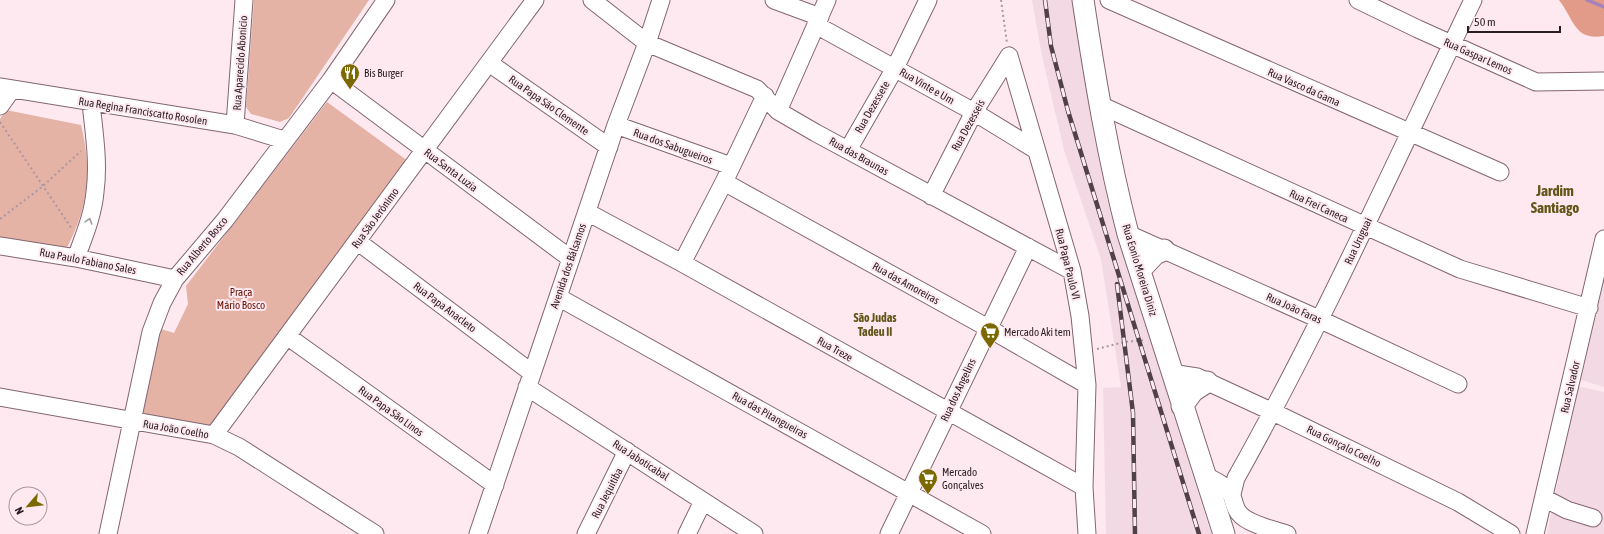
<svg xmlns="http://www.w3.org/2000/svg" width="1604" height="534" font-family="'Asap Condensed',sans-serif">
<style>
.built{fill:#f3d9e3}
.green{fill:#e4b3a6}
.forest{fill:#e39b89}
.lines{fill:none;stroke-linecap:round;stroke-linejoin:round}
.stream{stroke:#a582bc;stroke-width:3.5}
.minor-casing{stroke:#836571;stroke-width:19}
.major-casing{stroke:#836571;stroke-width:23}
.path{stroke:#a9989f;stroke-width:2;stroke-dasharray:2 3;stroke-linecap:butt}
.minor{stroke:#fff;stroke-width:17}
.major{stroke:#fff;stroke-width:21}
.rail-casing{stroke:#4f4147;stroke-width:4.5}
.rail{stroke:#fee9f1;stroke-width:3;stroke-dasharray:9;stroke-linecap:butt}
.oneway{stroke:#9f999c}
.labels{text-anchor:middle;dominant-baseline:central;stroke-width:4;stroke-linejoin:round;paint-order:stroke}
.street-label{font-size:11px;fill:#291d22;stroke:#fee9f1}
.poi-label{font-size:11px;fill:#291d22;stroke:#fee9f1;text-anchor:start}
.park-label{font-size:11px;fill:#610;stroke:#fee9f1}
.neighbourhood-label{font-size:12px;font-weight:bold;fill:#625619;stroke:#fee9f1}
.district-label{font-size:15px;font-weight:bold;fill:#625619;stroke:#fee9f1}
</style>
<rect width="100%" height="100%" fill="#fee9f1"/>
<path class="built" d="M1032 0H1073L1075 21 1105 178 1125 255 1211 534H1106L1103 388 1121 387 1101 259 1064 150 1042 56Z
M1604 281V387L1581 380Z
M1577 386 1604 392V534H1547Z"/>
<path class="green" d="M254 0H369L289 118 280 122 251 114 246 107Z
M327 102 408 161 213 428 141 413 161 329 174 333 188 304 186 286Z
M6 110 81 125C94 178 87 216 58 263L0 251V119Z"/>
<path class="forest" d="M1559 0H1604V36C1574 41 1574 19 1559 0Z"/>
<g class="lines">
<path class="stream" d="M1587 0 1604 7"/>
<g class="minor-casing">
<path id="minor" d="M592 0 647 43 757 89 778 111 816 133 1072 271
M774 0 820 17
M1109 0 1500 172
M1358 0 1418 29 1536 82 1604 81
M816 25 974 112 1036 150
M1009 56 1072 271 1080 316 1087 385 1084 487 1087 534
M489 63 609 147
M331 80 571 259
M0 87 235 125 284 140
M1100 105 1460 269 1589 308
M0 106 12 89
M778 111 827 0
M235 125 244 0
M616 125 731 166
M848 150 895 68 928 0
M724 182 988 328 1087 385
M931 196 974 112 1009 56
M587 212 682 263 1084 487
M1128 234 1321 320 1458 384
M357 241 532 373
M0 246 76 258 175 279
M76 258C84 236 93 215 95 192 99 163 94 132 91 103
M682 263 724 182 765 96
M558 297 982 534
M287 336 495 485
M1171 373 1197 377 1273 412 1458 502 1511 534
M527 387 754 534
M0 397 214 435 239 447 375 534
M214 435 535 0
M1206 476C1215 481 1228 486 1232 496 1234 501 1235 509 1239 513 1247 524 1274 530 1287 534
M1232 494 1236 478C1323 323 1396 160 1473 0
M1544 498 1567 510 1593 518
M108 534 151 332 162 303 175 279 225 220 331 80 386 0
M478 534 616 125 647 43 661 0
M586 534 627 451
M687 534 703 501
M889 534 1028 247
M1535 534 1604 239"/>
</g>
<g class="major-casing">
<path id="major" d="M1083 0C1095 79 1108 157 1128 234L1224 534
M1140 270 1155 254 1164 250
M1182 406 1193 391 1207 382"/>
</g>
<path class="path" d="M1001 0 1007 43
M0 122 72 229
M0 219 43 186 81 151
M1097 349 1124 342 1146 340"/>
<use href="#minor" class="minor"/>
<use href="#major" class="major"/>
<g class="rail-casing">
<path id="rail" d="M1045 0 1051 46 1068 111 1199 534
M1117 284 1133 413 1135 534"/>
</g>
<use href="#rail" class="rail"/>
</g>
<defs><path id="oneway-chevron" d="M-2-3.5L2.5 0L-2 3.5" fill="none" stroke-width="1.6" stroke-linecap="round" stroke-linejoin="round"/></defs>
<use class="oneway" href="#oneway-chevron" transform="translate(89 221) rotate(-73)"/>
<defs>
<g id="restaurant-pin" transform="scale(1)"><path d="M0 17L-7.5 6A9.5 9.5 0 1 1 7.5 6Z" fill="#7b6900" stroke="#fee9f1"/><path d="M-5-6h1v4h1v-4h1v4h1v-4h1v5L-1.5 .5V6h-2V.5L-5-1ZM5-6V6H3V1.5H1.5Q1.5-4 5-6Z" fill="#fff"/></g>
<g id="supermarket-pin" transform="scale(1)"><path d="M0 17L-7.5 6A9.5 9.5 0 1 1 7.5 6Z" fill="#7b6900" stroke="#fee9f1"/><path d="M-6-5.5h2.5l.6 2H6L4.5 2H-2.5L-4.4-4H-6ZM-1.5 3.2a1.3 1.3 0 1 0 .1 0ZM3 3.2a1.3 1.3 0 1 0 .1 0Z" fill="#fff"/></g>
</defs>
<g fill-rule="evenodd">
<use href="#restaurant-pin" x="350" y="73"/>
<use href="#supermarket-pin" x="990" y="332"/>
<use href="#supermarket-pin" x="928" y="478"/>
</g>
<g class="labels">
<g class="street-label">
<text transform="translate(1478 56) rotate(24)">Rua Gaspar Lemos</text>
<text transform="translate(240 63) rotate(-86)">Rua Aparecido Abonicio</text>
<text transform="translate(927 86) rotate(30)">Rua Vinte e Um</text>
<text transform="translate(1304 87) rotate(24)">Rua Vasco da Gama</text>
<text transform="translate(549 105) rotate(35)">Rua Papa São Clemente</text>
<text transform="translate(872 107) rotate(-60)">Rua Dezessete</text>
<text transform="translate(143 111) rotate(9)">Rua Regina Franciscatto Rosolen</text>
<text transform="translate(968 125) rotate(-61)">Rua Dezesseis</text>
<text transform="translate(673 146) rotate(20)">Rua dos Sabugueiros</text>
<text transform="translate(859 156) rotate(29)">Rua das Braunas</text>
<text transform="translate(451 170) rotate(37)">Rua Santa Luzia</text>
<text transform="translate(1319 206) rotate(25)">Rua Frei Caneca</text>
<text transform="translate(375 218) rotate(-54)">Rua São Jerónimo</text>
<text transform="translate(1358 241) rotate(-65)">Rua Uruguai</text>
<text transform="translate(202 246) rotate(-50)">Rua Alberto Bosco</text>
<text transform="translate(88 261) rotate(11)">Rua Paulo Fabiano Sales</text>
<text transform="translate(1068 264) rotate(76)">Rua Papa Paulo VI</text>
<text transform="translate(568 266) rotate(-71)">Avenida dos Bálsamos</text>
<text transform="translate(1140 270) rotate(73)">Rua Eonio Moreira Diniz</text>
<text transform="translate(906 283) rotate(29)">Rua das Amoreiras</text>
<text transform="translate(445 307) rotate(37)">Rua Papa Anacleto</text>
<text transform="translate(1294 308) rotate(24)">Rua João Faras</text>
<text transform="translate(835 349) rotate(29)">Rua Treze</text>
<text transform="translate(1570 387) rotate(-77)">Rua Salvador</text>
<text transform="translate(958 390) rotate(-65)">Rua dos Angelins</text>
<text transform="translate(391 411) rotate(36)">Rua Papa São Linos</text>
<text transform="translate(770 415) rotate(29)">Rua das Pitangueiras</text>
<text transform="translate(176 429) rotate(10)">Rua João Coelho</text>
<text transform="translate(1344 446) rotate(26)">Rua Gonçalo Coelho</text>
<text transform="translate(641 460) rotate(33)">Rua Jaboticabal</text>
<text transform="translate(607 493) rotate(-63)">Rua Jequitiba</text>
</g>
<g class="poi-label">
<text x="364" y="73">Bis Burger</text>
<text x="1004" y="332">Mercado Aki tem</text>
<text x="942" y="472">Mercado<tspan x="942" dy="13">Gonçalves</tspan></text>
</g>
<g class="park-label">
<text x="241" y="292">Praça<tspan x="241" dy="13">Mário Bosco</tspan></text>
</g>
<g class="neighbourhood-label">
<text x="875" y="318">São Judas<tspan x="875" dy="14">Tadeu II</tspan></text>
</g>
<g class="district-label">
<text x="1555" y="190">Jardim<tspan x="1555" dy="17">Santiago</tspan></text>
</g>
</g>
<g transform="translate(28 506) rotate(242)"><circle r="19" fill="#fee9f1" stroke="#a9979e"/>
<path d="M0-3L7 15L0 10L-7 15Z" fill="#7b6900"/>
<text y="-6" font-size="11" font-weight="bold" text-anchor="middle" fill="#291d22">N</text>
</g>
<path d="M1468 26v6h92v-6" fill="none" stroke="#291d22" stroke-width="2"/>
<text x="1474" y="26" font-size="12" fill="#291d22" stroke="#fee9f1" stroke-width="3" paint-order="stroke">50 m</text>
</svg>
